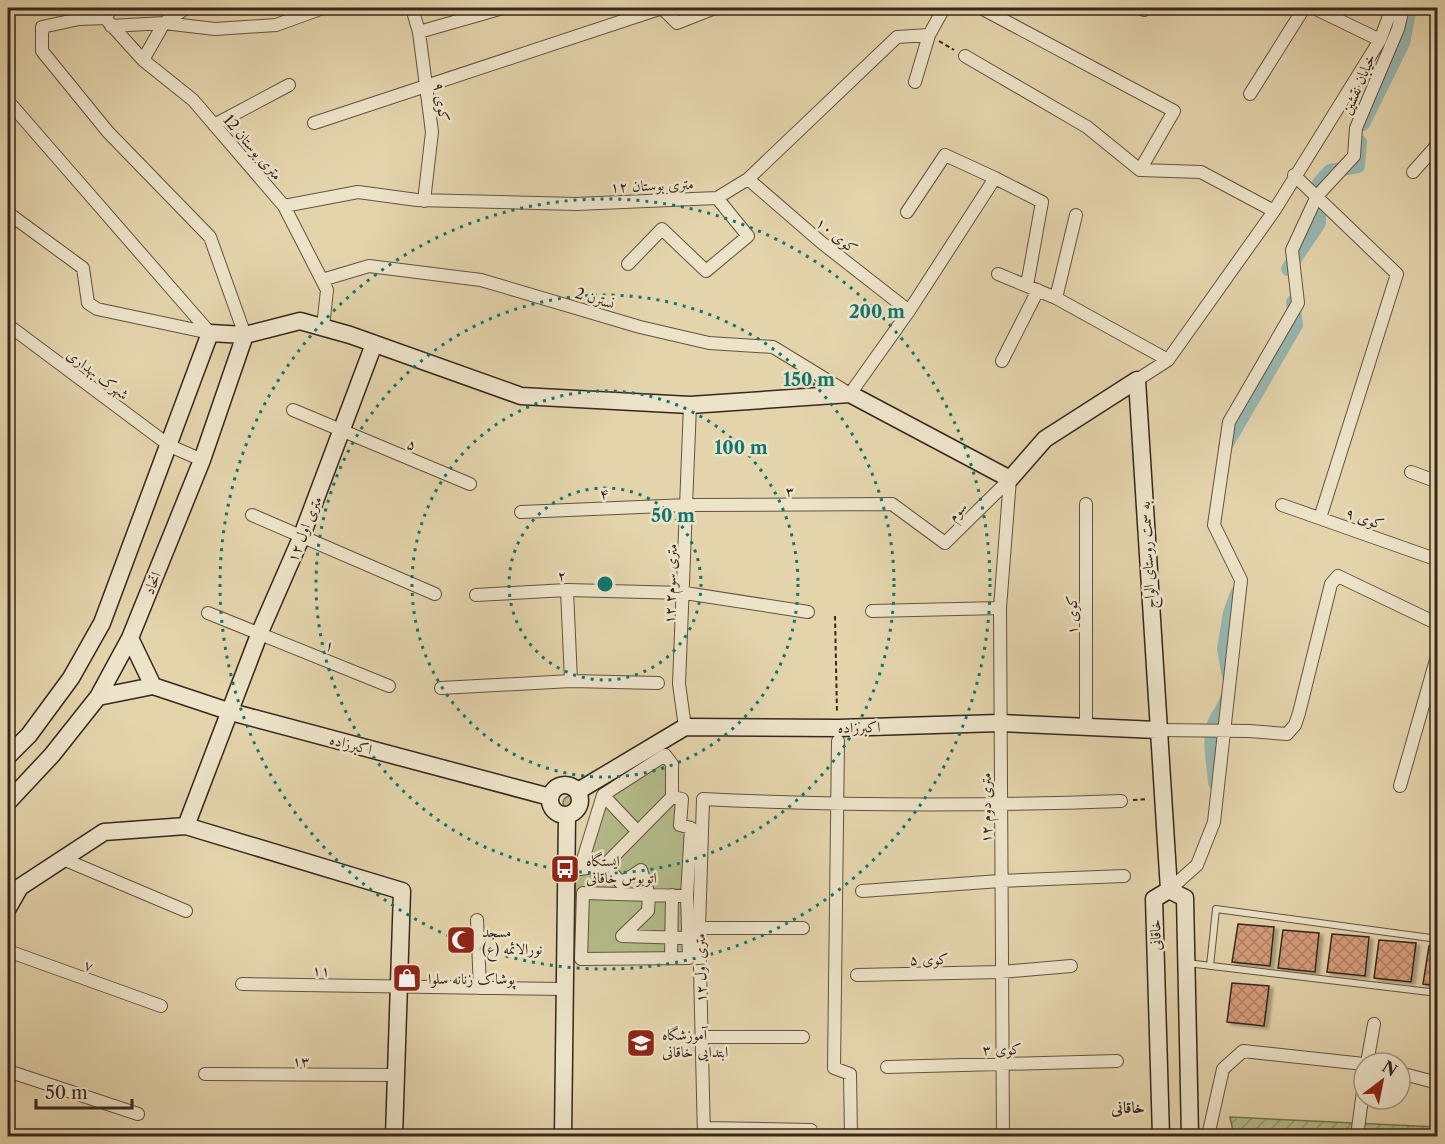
<svg xmlns="http://www.w3.org/2000/svg" width="1445" height="1144" font-family="'Libre Caslon Text',Amiri,serif">
<style>
.grass{fill:url(#grass-dots);stroke:#747254;stroke-width:1.5}
.park{fill:#b3bd8a;stroke:#747254;stroke-width:1.5}
.garden{fill:url(#garden-furrows);stroke:#747254;stroke-width:1.5}
.lines{fill:none;stroke-linecap:round;stroke-linejoin:round}
.canal{stroke:#97b7b1;stroke-width:14}
.building{fill:url(#building-cross-hatch);stroke:#36271d;stroke-width:1.5;filter:url(#shadow)}
.lane-casing{stroke:#625241;stroke-width:8}
.street-casing{stroke:#625241;stroke-width:14}
.secondary-casing{stroke:#36271d;stroke-width:19}
.path{stroke:#36271d;stroke-width:2;stroke-dasharray:4.5 3;stroke-linecap:butt}
.lane{stroke:#ede3c9;stroke-width:6}
.street{stroke:#ede3c9;stroke-width:12}
.secondary{stroke:#ede3c9;stroke-width:16}
.ring{fill:none;stroke:#0f766e;stroke-width:3;stroke-dasharray:3 6}
.labels{text-anchor:middle;dominant-baseline:central;stroke-width:5;stroke-linejoin:round;paint-order:stroke}
.street-label{font-size:15px;fill:#36271d;stroke:#ede3c9}
.poi-label{font-size:15px;fill:#36271d;stroke:#ede3c9;text-anchor:start}
.neighbourhood-label{font-size:16px;font-weight:bold;fill:#36271d;stroke:#ede3c9}
.centre{fill:#0f766e;stroke:#ede3c9;stroke-width:3}
.ring-label{font-size:18px;text-anchor:middle;font-weight:bold;fill:#0f766e;stroke:#ede3c9;stroke-width:5;stroke-linejoin:round;paint-order:stroke}
</style>
<defs>
<pattern id="grass-dots" width="8" height="8" patternUnits="userSpaceOnUse" patternTransform="scale(1.5)"><rect width="8" height="8" fill="#b3bd8a"/><path d="M2 2h.1M6 6h.1" fill="none" stroke="#929a70" stroke-width="1.8" stroke-linecap="round"/></pattern>
<pattern id="garden-furrows" width="10" height="10" patternUnits="userSpaceOnUse" patternTransform="scale(1.5)"><rect width="10" height="10" fill="#b3bd8a"/><path d="M-1 1l2-2M0 10L10 0M9 11l2-2" fill="none" stroke="#929a70"/></pattern>
<pattern id="building-cross-hatch" width="8" height="8" patternUnits="userSpaceOnUse" patternTransform="scale(1.5)"><rect width="8" height="8" fill="#d89d7c"/><path d="M0 0l8 8M0 8l8-8" fill="none" stroke="#b08065"/></pattern>
<filter id="shadow"><feDropShadow dx="4" dy="2.5" stdDeviation="1.5" flood-color="#0004"/></filter>
</defs>
<rect width="100%" height="100%" fill="#e4d4ac"/>
<filter id="stains"><feTurbulence type="fractalNoise" baseFrequency=".00333" numOctaves="4"/><feColorMatrix values="0 0 0 0 .2 0 0 0 0 .09 0 0 0 0 .02 0 0 0 .5 -.17"/></filter>
<radialGradient id="worn" r=".72"><stop offset=".6" stop-color="#630" stop-opacity="0"/><stop offset="1" stop-color="#630" stop-opacity=".3"/></radialGradient>
<path class="grass" d="M563 803a7 7 0 1 1 14 0a7 7 0 1 1-14 0Z"/>
<path class="park" d="M665 749 686 822 694 825 693 961 577 962 575 868 600 791Z"/>
<path class="garden" d="M1230 1117 1437 1127V1136H1234Z"/>
<g class="lines">
<path class="canal" d="M1363 124 1403 43 1410 8
M1288 269 1319 223V183L1330 171 1358 166 1360 142
M1225 447 1296 325 1293 302
M1229 676 1224 649 1230 613 1237 593
M1215 783C1214 764 1208 742 1214 724 1217 715 1224 709 1227 698"/>
</g>
<path class="building" d="M1238 924 1274 927 1270 966 1232 962Z
M1283 930 1319 933 1315 972 1278 968Z
M1332 934 1369 937 1365 976 1327 972Z
M1379 940 1416 943 1411 982 1374 978Z
M1429 946H1438V986L1423 984Z
M1232 983 1269 986 1264 1026 1227 1022Z"/>
<g class="lines">
<g class="lane-casing">
<path id="lane" d="M1187 963 1438 993
M1210 966 1216 909 1438 939"/>
</g>
<g class="street-casing">
<path id="street" d="M412 8 419 32 432 132 424 201
M981 8 1174 111 1140 170 1201 172 1274 211
M1140 8 1144 10
M1314 8 1380 40
M105 18 79 19 42 27V51L108 132 210 237 245 335
M105 18 143 60 193 100 284 206 327 290 323 327
M105 18 112 8
M111 26 164 23 215 29 276 25 323 8
M419 32 503 8
M965 56 1087 127 1140 170
M143 60 164 23 186 8
M915 82 929 35
M1250 94 1304 8
M8 101 210 333
M314 123 662 8 677 23 715 8
M214 125 289 85
M1413 172 1438 144
M1294 175 1397 274 1320 518
M748 179 822 243 909 311
M284 206 358 192 417 200 576 204 717 198 748 179 897 37 929 35 944 8
M907 212 945 155 995 178
M8 213 83 268 88 303 97 309 210 333
M628 264 662 229 706 271 748 236 717 198
M998 274 1056 298 1168 360
M322 280 369 266 481 280 640 327 709 343 773 347 850 394 909 311 995 178 1042 202 1027 285
M1056 298 1076 215
M8 325 170 446 202 460
M1002 361 1038 290
M1137 380 1168 360 1274 211 1380 40 1392 8
M293 410 470 484
M1411 472 1438 482
M1086 504V727
M1282 505 1438 560
M521 512 688 505 892 504 945 543 1010 479
M252 515 435 594
M567 590 571 681
M476 595 567 590 685 593 808 612
M872 611 1000 608
M208 613 389 686
M441 688 571 681 658 683
M685 727 679 684 690 405
M1157 730 1249 731 1287 734 1295 725 1299 713 1331 584 1338 576 1438 624
M838 741 834 1068 850 1074 851 1136
M1400 786 1438 653
M603 795 580 869 605 865
M637 831 603 795 665 755 672 764V797
M63 859 186 911
M1169 890 1197 865 1214 822 1241 580 1214 525 1229 422 1298 303 1292 250 1317 196 1354 156 1356 128 1398 29 1403 8
M862 891 1000 881 1124 876
M477 920 480 988
M699 928H803
M687 938 622 936 648 911 649 895 641 870 621 883 605 865 672 797 682 799 680 825 691 828 687 896 689 958 581 959 583 893C618 894 652 895 687 896
M8 951 161 1006
M671 957 672 895
M857 975 1001 972 1071 966
M242 984 564 989
M701 1037H803
M1367 1063 1374 1024
M887 1067 1117 1061
M8 1071 138 1114
M1400 1073 1438 1083
M205 1074 396 1075
M704 1128 811 1130
M704 1136 699 928 703 799C843 806 981 806 1121 801
M1003 1136 1000 608 1010 479
M1208 1136 1223 1069 1243 1051 1364 1064
M1357 1136 1364 1084"/>
</g>
<g class="secondary-casing">
<path id="secondary" d="M130 638 153 686
M153 686 231 712 550 797
M98 697 153 686
M8 756 29 735 71 678 102 623 210 333 245 335 300 321 350 335 521 396 690 405 850 394 1010 479 1045 439 1137 380 1169 890
M550 800a15 15 0 1 1 30 0a15 15 0 1 1-30 0Z
M578 791 685 727 838 728 999 723 1157 730
M8 802 52 755 98 697 130 638 202 460 245 335
M186 826 260 632 301 538 374 344
M1169 890 1185 898 1190 1136
M8 908 20 887 104 832 186 826 402 891 394 1136
M563 1136 567 816
M1161 1136 1154 899 1169 890"/>
</g>
<path class="path" d="M939 41 954 50
M835 616 837 713
M1133 800 1148 799"/>
<use href="#lane" class="lane"/>
<use href="#street" class="street"/>
<use href="#secondary" class="secondary"/>
</g>
<g class="ring">
<circle cx="605" cy="584" r="96"/>
<circle cx="605" cy="584" r="193"/>
<circle cx="605" cy="584" r="289"/>
<circle cx="605" cy="584" r="385"/>
</g>
<defs>
<g id="bus-square" transform="scale(1.5)"><rect x="-9" y="-9" width="18" height="18" rx="4" fill="#8f2418" stroke="#ede3c9"/><path d="M-5-6H5V4H4V6H2V4H-2V6H-4V4H-5ZM-3.5-4V0h7V-4ZM-3.5 1.2v1.5H-2V1.2ZM2 1.2v1.5H3.5V1.2Z" fill="#fff"/></g>
<g id="mosque-square" transform="scale(1.5)"><rect x="-9" y="-9" width="18" height="18" rx="4" fill="#8f2418" stroke="#ede3c9"/><path d="M3.5-4.9A6 6 0 1 0 3.5 4.9A5 5 0 1 1 3.5-4.9Z" fill="#fff"/></g>
<g id="shop-square" transform="scale(1.5)"><rect x="-9" y="-9" width="18" height="18" rx="4" fill="#8f2418" stroke="#ede3c9"/><path d="M-5-2.5h2.3a2.7 3.5 0 0 1 5.4 0H5L5.5 6h-11ZM-1.5-2.5h3a1.5 2.3 0 0 0-3 0Z" fill="#fff"/></g>
<g id="school-square" transform="scale(1.5)"><rect x="-9" y="-9" width="18" height="18" rx="4" fill="#8f2418" stroke="#ede3c9"/><path d="M0-5L7-2L0 1L-7-2ZM-4 1L0 2.5L4 1V4Q0 6-4 4Z" fill="#fff"/></g>
</defs>
<g fill-rule="evenodd">
<use href="#bus-square" x="565" y="869"/>
<use href="#mosque-square" x="461" y="940"/>
<use href="#shop-square" x="407" y="978"/>
<use href="#school-square" x="641" y="1043"/>
</g>
<g class="labels">
<g class="street-label">
<text transform="translate(1358 84) rotate(-67)">خیابان نقشین</text>
<text transform="translate(442 102) rotate(82)">کوی ۹</text>
<text transform="translate(253 147) rotate(49)">12 متری بوستان</text>
<text transform="translate(652 185) rotate(-2)">۱۲ متری بوستان</text>
<text transform="translate(837 235) rotate(39)">کوی ۱۰</text>
<text transform="translate(595 298) rotate(17)">نسترن 2</text>
<text transform="translate(98 374) rotate(37)">شهرک بهداری</text>
<text transform="translate(412 444) rotate(23)">۵</text>
<text x="790" y="490">۳</text>
<text transform="translate(604 493) rotate(-2)">۴</text>
<text transform="translate(957 511) rotate(-45)">سوم</text>
<text transform="translate(1365 518) rotate(19)">کوی ۹</text>
<text transform="translate(304 529) rotate(-68)">۱۲ متری اول</text>
<text transform="translate(1147 555) rotate(-93)">به سمت روستای الواج</text>
<text transform="translate(562 575) rotate(-2)">۲</text>
<text transform="translate(152 583) rotate(-68)">اتحاد</text>
<text transform="translate(670 584) rotate(-88)">۱۲ متری سوم۲</text>
<text transform="translate(1071 615) rotate(-90)">کوی ۱</text>
<text transform="translate(330 645) rotate(23)">۱</text>
<text transform="translate(859 727) rotate(-1)">اکبرزاده</text>
<text transform="translate(351 744) rotate(15)">اکبرزاده</text>
<text transform="translate(985 808) rotate(-90)">۱۲ متری دوم</text>
<text transform="translate(1155 935) rotate(-92)">خاقانی</text>
<text transform="translate(929 959) rotate(-1)">کوی ۵</text>
<text transform="translate(89 965) rotate(20)">۷</text>
<text transform="translate(700 968) rotate(-91)">۱۲ متری اول</text>
<text transform="translate(321 970) rotate(1)">۱۱</text>
<text transform="translate(1002 1049) rotate(-1)">کوی ۳</text>
<text x="301" y="1060">۱۳</text>
</g>
<g class="poi-label">
<text x="586" y="860">ایستگاه<tspan x="586" dy="17">اتوبوس خاقانی</tspan></text>
<text x="482" y="931">مسجد<tspan x="482" dy="17">نورالائمه (ع)</tspan></text>
<text x="428" y="978">پوشاک زنانه سلوا</text>
<text x="662" y="1034">آموزشگاه<tspan x="662" dy="17">ابتدایی خاقانی</tspan></text>
</g>
<g class="neighbourhood-label">
<text x="1128" y="1107">خاقانی</text>
</g>
</g>
<circle cx="605" cy="584" r="9" class="centre"/>
<g class="ring-label">
<text x="877" y="318">200 m</text>
<text x="809" y="386">150 m</text>
<text x="741" y="454">100 m</text>
<text x="673" y="522">50 m</text>
</g>
<rect width="1445" height="1144" fill="none" stroke="#e4d4ac" stroke-width="30"/>
<rect x="9" y="9" width="1427" height="1126" fill="none" stroke="#36271d" stroke-width="3"/>
<rect x="15" y="15" width="1415" height="1114" fill="none" stroke="#36271d" stroke-width="1.5"/>
<g transform="translate(1382 1081) rotate(32)"><circle r="28" fill="#ede3c9" stroke="#a49884" stroke-width="1.5"/>
<path d="M0-4.5L10 22L0 15L-10 22Z" fill="#8f2418"/>
<text y="-9" font-size="16" font-weight="bold" text-anchor="middle" fill="#36271d">N</text>
</g>
<path d="M36 1099v9h96v-9" fill="none" stroke="#36271d" stroke-width="3"/>
<text x="45" y="1099" font-size="18" fill="#36271d" stroke="#ede3c9" stroke-width="4.5" paint-order="stroke">50 m</text>
<rect width="100%" height="100%" filter="url(#stains)"/>
<rect width="100%" height="100%" fill="url(#worn)"/>
</svg>
